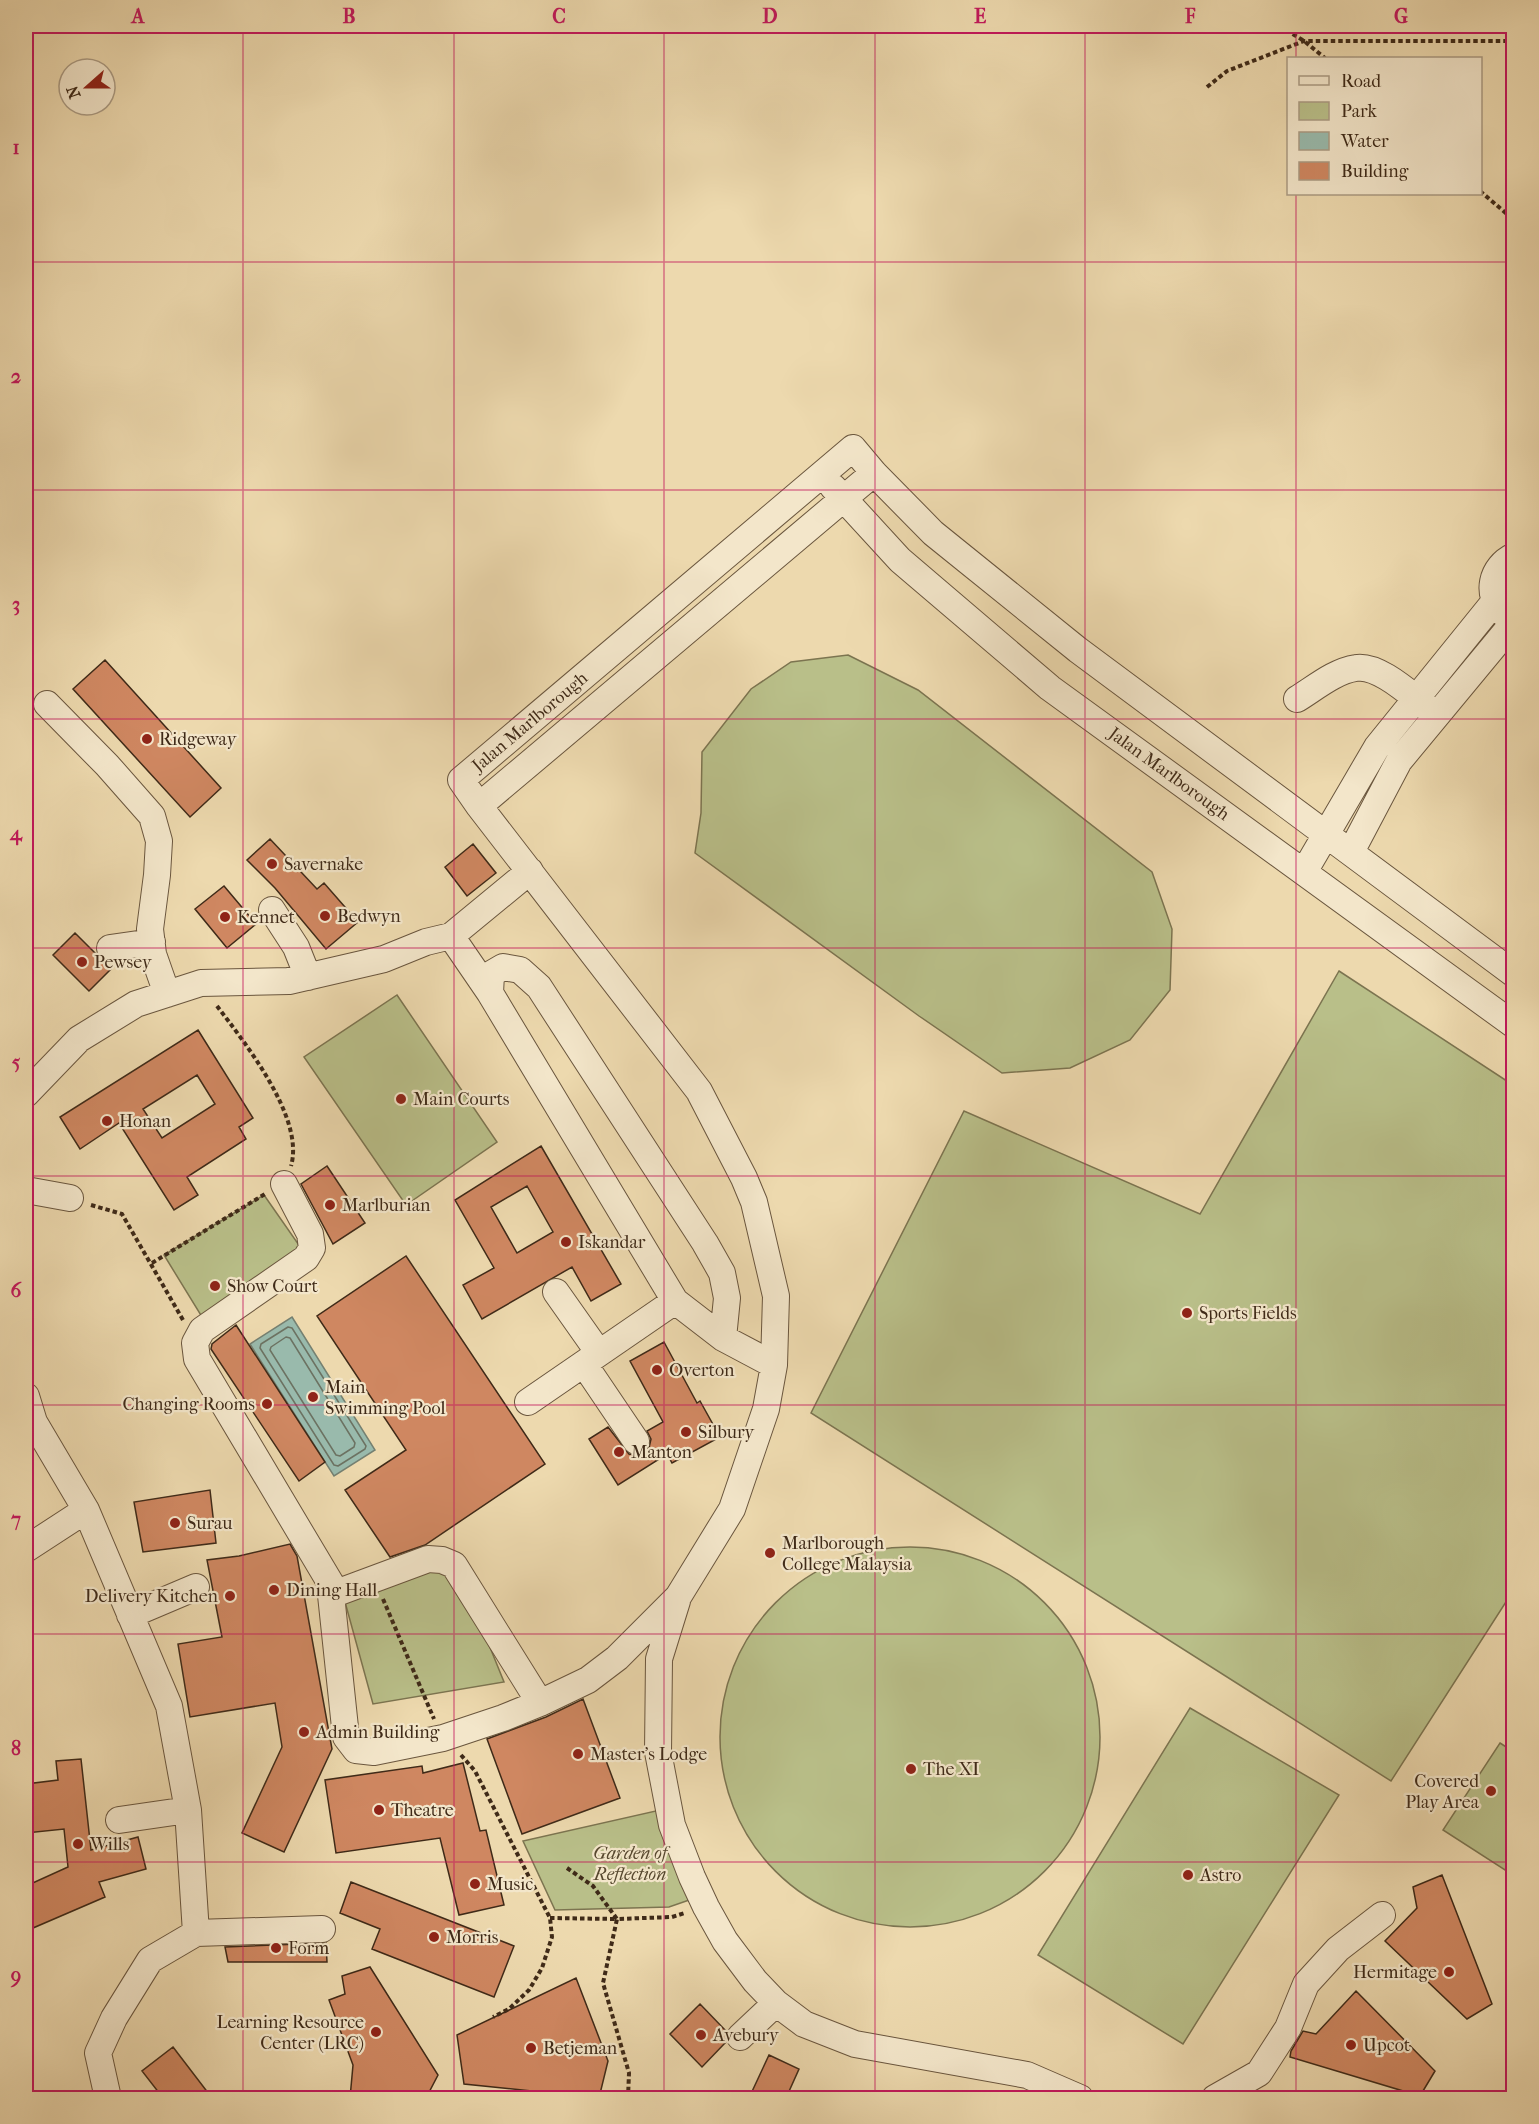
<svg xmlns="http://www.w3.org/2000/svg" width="1539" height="2124" font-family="'IM FELL French Canon',serif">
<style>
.green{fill:#b9bf89;stroke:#7c7450;stroke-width:1.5}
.water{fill:#99baac;stroke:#758071;stroke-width:1.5}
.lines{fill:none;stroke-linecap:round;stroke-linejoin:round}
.shore{stroke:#6c7262;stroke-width:1.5}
.building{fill:#cf8761;stroke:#3f2a18;stroke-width:1.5;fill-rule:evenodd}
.minor-casing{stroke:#6a563e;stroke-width:28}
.path{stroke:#3f2a18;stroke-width:4;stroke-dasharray:4.5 3;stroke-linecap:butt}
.minor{stroke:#f3e6ca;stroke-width:26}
.grid{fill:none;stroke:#c2185b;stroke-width:1.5;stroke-opacity:0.55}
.poi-dot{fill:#8f2418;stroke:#f3e6ca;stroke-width:2}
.labels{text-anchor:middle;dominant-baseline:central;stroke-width:4.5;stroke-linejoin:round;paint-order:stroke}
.street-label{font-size:18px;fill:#3f2a18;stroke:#f3e6ca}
.poi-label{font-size:18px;fill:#3f2a18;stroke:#f3e6ca;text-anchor:start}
.park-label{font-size:18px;font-style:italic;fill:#57482f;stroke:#f3e6ca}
.neatline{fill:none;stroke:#c2185b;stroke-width:2}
.grid-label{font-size:20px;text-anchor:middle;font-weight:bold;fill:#c2185b}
</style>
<rect width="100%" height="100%" fill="#edd9ae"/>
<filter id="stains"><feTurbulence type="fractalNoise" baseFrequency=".00333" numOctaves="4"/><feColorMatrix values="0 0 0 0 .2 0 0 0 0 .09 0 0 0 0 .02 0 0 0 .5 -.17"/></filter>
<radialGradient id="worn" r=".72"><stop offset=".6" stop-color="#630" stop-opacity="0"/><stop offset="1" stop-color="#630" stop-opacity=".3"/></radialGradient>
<path class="green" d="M848 655 918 690 1152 872 1172 929 1170 990 1130 1040 1070 1068 1002 1073 919 1016 695 853 701 813 702 752 751 689 791 662Z
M1339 971 1513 1085V1591L1391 1781 811 1413 964 1111 1200 1214Z
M397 995 497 1142 406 1205 304 1057Z
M264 1195 301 1248 202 1317 164 1255Z
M720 1737a190 190 0 1 1 380 0a190 190 0 1 1-380 0Z
M453 1556 504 1682 373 1704 342 1591Z
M1190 1708 1339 1795 1183 2044 1038 1955Z
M1500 1743 1514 1752 1513 1856 1505 1870 1443 1830Z
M660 1810 695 1898 669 1907 555 1910 523 1841Z"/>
<path class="water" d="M292 1317 375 1450 334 1476 250 1344Z"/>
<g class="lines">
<path class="shore" d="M288 1327 292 1328 366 1446 365 1449 338 1466 334 1465 260 1348 261 1344Z
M286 1337 290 1338 355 1443 354 1447 340 1456 336 1455 270 1350 271 1347Z"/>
</g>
<path class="building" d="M105 660 221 788 190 817 73 689Z
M270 839 317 889 324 883 358 922 326 949 275 888 247 860Z
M473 844 496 873 467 896 445 867Z
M224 886 256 924 227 948 195 909Z
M75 933 111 969 89 991 53 955Z
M198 1030 253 1118 239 1127 246 1139 187 1177 198 1195 174 1210 119 1123 80 1149 60 1117ZM197 1075 215 1104 162 1138 143 1109Z
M541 1146 621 1284 591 1301 572 1267 482 1319 463 1285 494 1268 455 1200ZM527 1186 553 1232 517 1253 491 1207Z
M327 1166 365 1223 333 1244 301 1184Z
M406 1256 545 1464 425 1545 390 1557 345 1490 406 1450 317 1316Z
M236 1325 325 1462 299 1481 211 1349 212 1344Z
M664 1342 697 1403 700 1401 720 1437 672 1463 667 1454 618 1485 589 1439 608 1427 629 1454 638 1456 644 1454 649 1448 651 1439 647 1431 663 1422 630 1361Z
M210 1490 216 1543 143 1552 134 1502Z
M290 1544 297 1556 332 1749 284 1852 242 1833 282 1747 275 1703 190 1717 178 1644 222 1637 207 1560 239 1556Z
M583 1699 620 1798 522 1834 487 1739 546 1717Z
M81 1759 91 1850 138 1837 146 1869 99 1882 105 1897 26 1931V1886L68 1867 64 1829 26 1833V1784L58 1780 56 1761Z
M463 1763 480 1831 486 1830 504 1905 459 1915 440 1838 336 1853 325 1780 422 1766 423 1773Z
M1442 1875 1492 2004 1467 2019 1385 1941 1417 1908 1413 1887Z
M351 1882 514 1946 494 1997 372 1949 380 1929 340 1913Z
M326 1943 327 1962H228L225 1947Z
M370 1967 438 2075 426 2098H350L353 2065 329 2000 345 1994 342 1976Z
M576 1978 608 2061 599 2098 464 2084 457 2035Z
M1356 1991 1435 2071 1420 2096 1290 2057 1291 2051 1303 2031 1316 2034Z
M700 2004 726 2031V2042L702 2067 670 2034Z
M173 2047 212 2098H163L142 2071Z
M769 2055 799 2069 786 2098H749Z"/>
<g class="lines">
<g class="minor-casing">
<path id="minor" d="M874 473 479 806 461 780 853 448 874 473 933 533 1078 650 1514 974
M833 487 900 560 1050 688 1514 1025
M1503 613C1485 594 1491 567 1514 556
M1297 699C1315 688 1335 671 1356 668 1379 664 1412 696 1430 709
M47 704 107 765 152 816 159 841 157 875 150 929 153 954 167 994
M1351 852 1399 761 1514 622
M1304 872 1377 747 1495 601
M272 910 296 947 308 977
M451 936 490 993 675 1301 723 1338 774 1365
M110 948 152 942
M490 993 491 974 503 967 520 970 539 987 705 1243 722 1273 727 1298 723 1338
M26 1094 79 1039 136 1004 201 983 289 981 384 959 426 942 451 936 530 871
M284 1184 310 1234 312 1248 306 1258 202 1330 195 1343 197 1359 331 1584V1595L346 1737 356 1750 374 1752 443 1738 503 1718 540 1703 588 1680 617 1658 678 1597 732 1509 766 1409 774 1365 776 1296 754 1202 744 1178 699 1091 479 806
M26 1190 70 1198
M556 1292 599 1353
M584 1364 636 1441
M26 1396 34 1422 86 1510 169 1706 188 1810 196 1933
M528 1402 675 1301
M26 1549 86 1510
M331 1595 428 1559 442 1560 454 1565 540 1703
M677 1601 659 1659 658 1752 672 1825 692 1877 706 1907 725 1941 755 1981 776 2003 804 2024 855 2044 1027 2075 1080 2098
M130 1615 196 1587
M119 1820 188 1810
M740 2037 776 2003
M108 2098 98 2053 114 2018 150 1960 196 1933 322 1929
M1215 2098 1259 2073 1288 2028 1306 1984 1338 1949 1382 1915"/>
</g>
<path class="path" d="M1280 26 1304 41 1325 58
M1207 87 1227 71 1304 41H1514
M1480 191 1514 220
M217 1006C245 1043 305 1118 291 1166
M91 1205 122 1214 183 1320
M152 1263 265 1194
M383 1599 434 1719
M461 1755 475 1771 550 1918 552 1937 542 1968 529 1990 509 2009 493 2017
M567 1868 593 1886 617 1919 672 1917 685 1913
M550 1918 617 1919 603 1983 629 2073 628 2098"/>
<use href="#minor" class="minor"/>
</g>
<path class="grid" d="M243 26V2098M454 26V2098M664 26V2098M875 26V2098M1085 26V2098M1296 26V58M1296 194V2098M26 262H1514M26 490H1514M26 719H1514M26 948H1514M26 1176H1514M26 1405H1514M26 1634H1514M26 1862H1514"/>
<g class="poi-dot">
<circle cx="147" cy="739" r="6"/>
<circle cx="272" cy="864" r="6"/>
<circle cx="325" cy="916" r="6"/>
<circle cx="225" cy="917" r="6"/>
<circle cx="82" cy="962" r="6"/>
<circle cx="401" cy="1099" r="6"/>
<circle cx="107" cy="1121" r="6"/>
<circle cx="330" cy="1205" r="6"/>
<circle cx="566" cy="1242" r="6"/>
<circle cx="215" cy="1286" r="6"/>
<circle cx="1187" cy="1313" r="6"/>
<circle cx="657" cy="1370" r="6"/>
<circle cx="313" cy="1397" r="6"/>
<circle cx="267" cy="1404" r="6"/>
<circle cx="686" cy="1432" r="6"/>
<circle cx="619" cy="1452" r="6"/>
<circle cx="175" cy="1523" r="6"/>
<circle cx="770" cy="1553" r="6"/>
<circle cx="274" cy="1590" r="6"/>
<circle cx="230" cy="1596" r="6"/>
<circle cx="304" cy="1732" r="6"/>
<circle cx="578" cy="1754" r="6"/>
<circle cx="911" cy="1769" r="6"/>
<circle cx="1491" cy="1791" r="6"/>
<circle cx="379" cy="1810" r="6"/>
<circle cx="78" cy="1844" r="6"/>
<circle cx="1188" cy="1875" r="6"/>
<circle cx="475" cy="1884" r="6"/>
<circle cx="434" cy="1937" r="6"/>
<circle cx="276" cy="1948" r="6"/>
<circle cx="1449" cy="1972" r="6"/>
<circle cx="376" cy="2032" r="6"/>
<circle cx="701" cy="2035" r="6"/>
<circle cx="1351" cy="2045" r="6"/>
<circle cx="531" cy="2048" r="6"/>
</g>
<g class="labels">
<g class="street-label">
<text transform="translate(530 722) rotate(-40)">Jalan Marlborough</text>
<text transform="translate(1169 774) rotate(36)">Jalan Marlborough</text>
</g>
<g class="poi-label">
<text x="159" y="739">Ridgeway</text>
<text x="284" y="864">Savernake</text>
<text x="337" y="916">Bedwyn</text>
<text x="237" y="917">Kennet</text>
<text x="94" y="962">Pewsey</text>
<text x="413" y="1099">Main Courts</text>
<text x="119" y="1121">Honan</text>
<text x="342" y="1205">Marlburian</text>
<text x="578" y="1242">Iskandar</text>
<text x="227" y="1286">Show Court</text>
<text x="1199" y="1313">Sports Fields</text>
<text x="669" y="1370">Overton</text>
<text x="325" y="1387">Main<tspan x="325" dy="21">Swimming Pool</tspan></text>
<text x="255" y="1404" text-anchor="end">Changing Rooms</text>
<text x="698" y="1432">Silbury</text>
<text x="631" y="1452">Manton</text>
<text x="187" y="1523">Surau</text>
<text x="782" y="1543">Marlborough<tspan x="782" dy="21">College Malaysia</tspan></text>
<text x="286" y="1590">Dining Hall</text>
<text x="218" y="1596" text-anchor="end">Delivery Kitchen</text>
<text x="316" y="1732">Admin Building</text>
<text x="590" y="1754">Master's Lodge</text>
<text x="923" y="1769">The XI</text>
<text x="1479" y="1781" text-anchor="end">Covered<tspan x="1479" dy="21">Play Area</tspan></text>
<text x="391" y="1810">Theatre</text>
<text x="90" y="1844">Wills</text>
<text x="1200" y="1875">Astro</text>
<text x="487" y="1884">Music</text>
<text x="446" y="1937">Morris</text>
<text x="288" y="1948">Form</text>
<text x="1437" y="1972" text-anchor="end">Hermitage</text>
<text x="364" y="2022" text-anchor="end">Learning Resource<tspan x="364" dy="21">Center (LRC)</tspan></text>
<text x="713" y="2035">Avebury</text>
<text x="1363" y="2045">Upcot</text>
<text x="543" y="2048">Betjeman</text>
</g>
<g class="park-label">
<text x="630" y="1853">Garden of<tspan x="630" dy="21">Reflection</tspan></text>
</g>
</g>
<rect width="1539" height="2124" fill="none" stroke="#edd9ae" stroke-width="66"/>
<rect x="1287" y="57" width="195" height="138" fill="#f3e6ca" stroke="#ab9b83" stroke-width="1.5"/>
<rect x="1299" y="76" width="30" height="9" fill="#f3e6ca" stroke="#ab9b83" stroke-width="1.5"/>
<text x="1341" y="87" font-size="18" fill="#3f2a18">Road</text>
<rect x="1299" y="102" width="30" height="18" fill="#b9bf89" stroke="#ab9b83" stroke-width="1.5"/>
<text x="1341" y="117" font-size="18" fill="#3f2a18">Park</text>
<rect x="1299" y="132" width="30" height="18" fill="#99baac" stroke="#ab9b83" stroke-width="1.5"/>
<text x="1341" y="147" font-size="18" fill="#3f2a18">Water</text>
<rect x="1299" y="162" width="30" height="18" fill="#cf8761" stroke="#ab9b83" stroke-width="1.5"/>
<text x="1341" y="177" font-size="18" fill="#3f2a18">Building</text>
<g transform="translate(87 87) rotate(249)"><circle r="28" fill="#f3e6ca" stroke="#ab9b83" stroke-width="1.5"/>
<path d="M0-4.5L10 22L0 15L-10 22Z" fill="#8f2418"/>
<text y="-9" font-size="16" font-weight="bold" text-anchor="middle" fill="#3f2a18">N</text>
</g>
<rect x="33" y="33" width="1473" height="2058" class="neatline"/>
<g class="grid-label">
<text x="138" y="23">A</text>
<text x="349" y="23">B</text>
<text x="559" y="23">C</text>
<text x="770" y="23">D</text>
<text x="980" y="23">E</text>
<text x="1190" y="23">F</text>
<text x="1401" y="23">G</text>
<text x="16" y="154">1</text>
<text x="16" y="383">2</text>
<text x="16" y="611">3</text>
<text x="16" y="840">4</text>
<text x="16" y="1069">5</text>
<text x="16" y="1297">6</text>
<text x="16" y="1526">7</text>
<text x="16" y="1755">8</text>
<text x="16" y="1983">9</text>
</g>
<rect width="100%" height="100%" filter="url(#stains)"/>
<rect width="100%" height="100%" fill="url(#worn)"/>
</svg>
